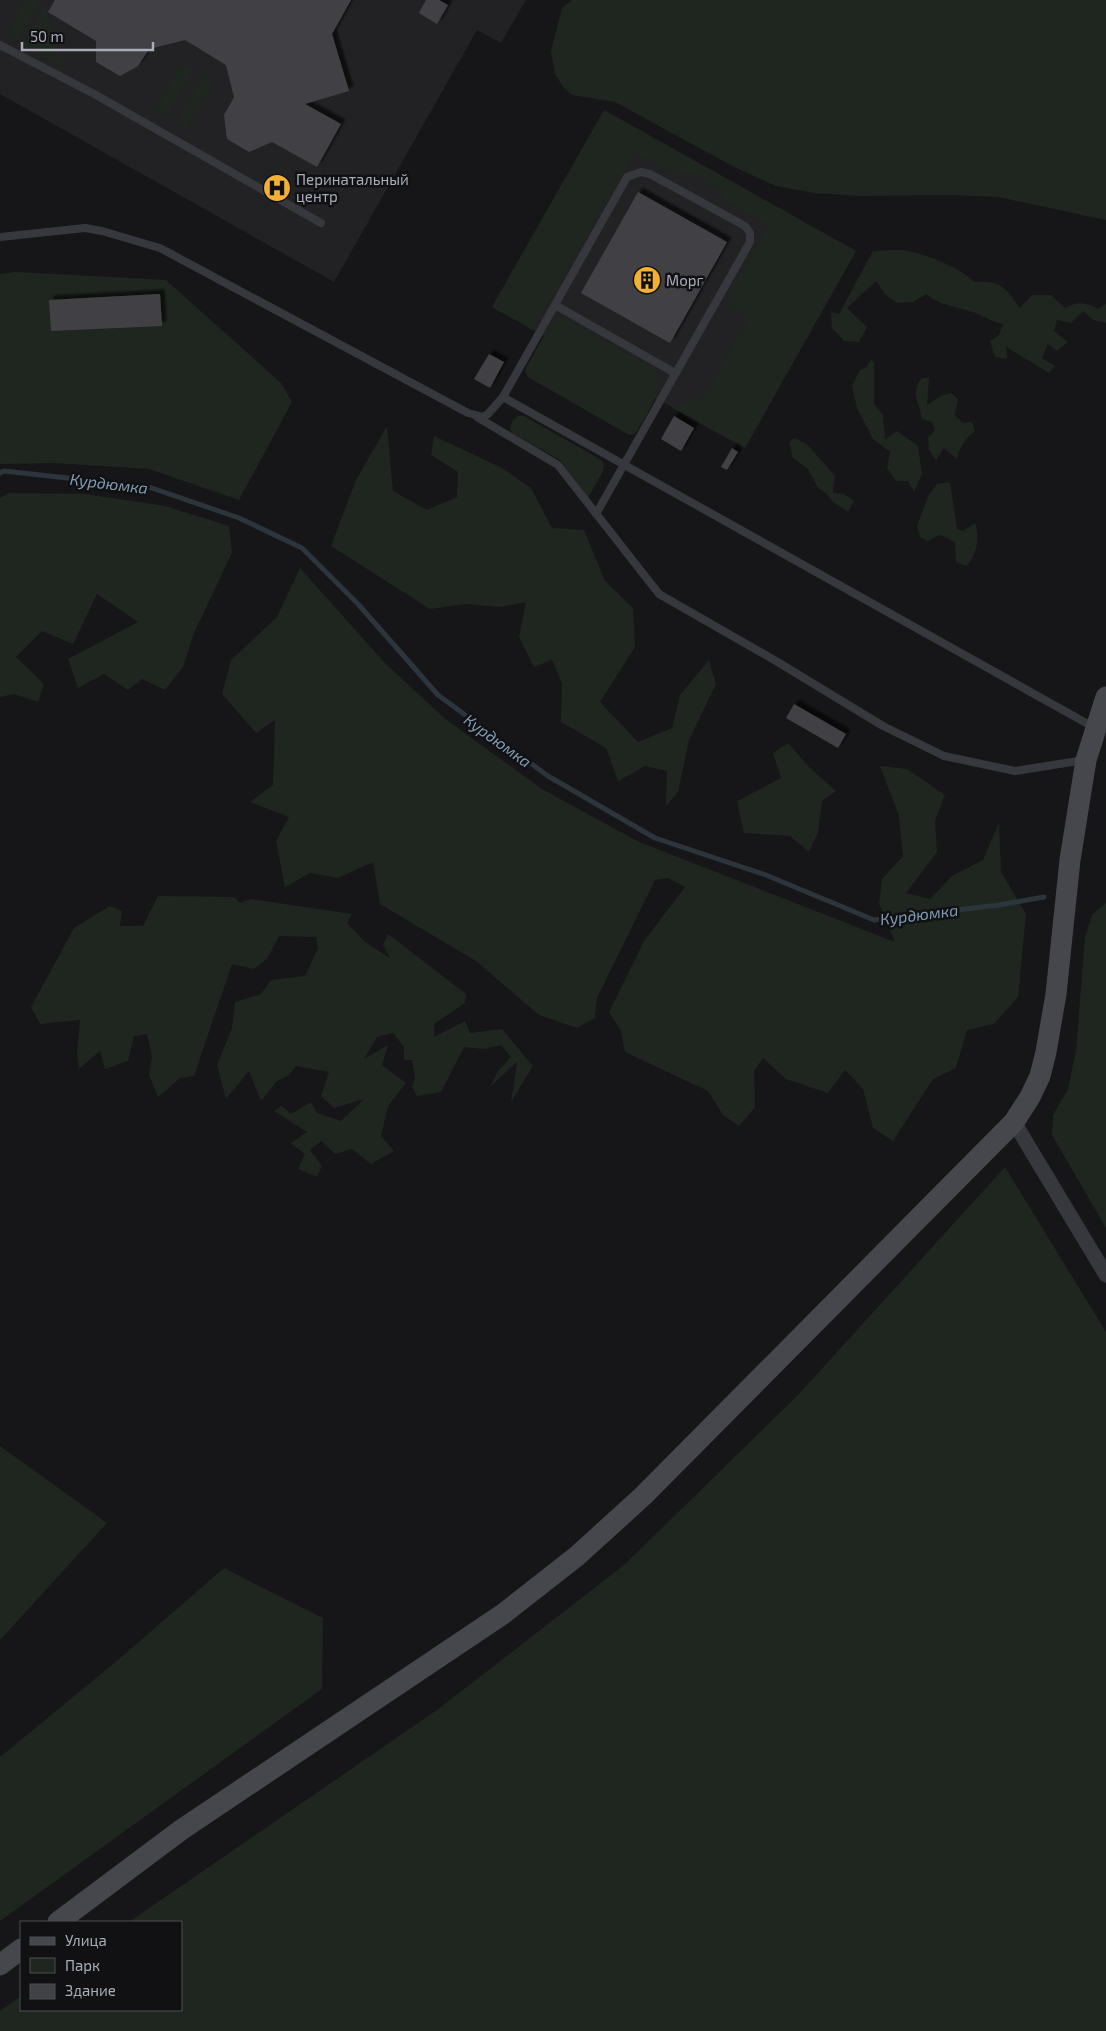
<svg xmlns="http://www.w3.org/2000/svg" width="1106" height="2031" font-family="'Exo 2',sans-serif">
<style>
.built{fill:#222225}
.green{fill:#1e261f}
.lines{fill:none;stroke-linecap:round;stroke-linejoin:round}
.stream{stroke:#2c353c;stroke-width:5}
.building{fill:#404145;filter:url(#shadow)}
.lane{stroke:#37383d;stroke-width:8}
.street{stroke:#37383d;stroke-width:15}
.secondary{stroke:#45474d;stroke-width:21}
.labels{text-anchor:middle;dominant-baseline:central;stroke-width:5;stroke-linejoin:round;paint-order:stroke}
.poi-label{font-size:15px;fill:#a8adb8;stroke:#111113;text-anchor:start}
.water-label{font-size:16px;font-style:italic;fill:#7f9bb3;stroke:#111113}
</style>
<defs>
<filter id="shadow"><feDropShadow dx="4.5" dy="-4.5" stdDeviation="1" flood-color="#0009"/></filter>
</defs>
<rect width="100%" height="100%" fill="#161618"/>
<path class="built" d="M0 0H526L501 43 477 30 334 282 0 94Z
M604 110 856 251 745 448 492 307Z"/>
<path class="green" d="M25 0H41L17 42 12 36 13 22Z
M572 0H1106V220L998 197 952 195 860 196 814 193 776 186 734 167 615 102 572 95 563 87 555 74 551 51 562 8Z
M44 5 65 69 22 45Z
M195 66 166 117 155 110 179 68Z
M205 71 212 84 188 128 177 123Z
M604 110 856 251 745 448 672 408 705 395 749 319 727 304 728 296 768 224 722 199 721 190 690 172 677 176 635 153 533 330 492 307Z
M873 251C884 251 897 249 908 251 928 255 959 267 974 282 1001 280 1005 287 1020 308L1032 295H1051L1065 308C1077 301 1086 302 1098 309L1106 304V323L1093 320 1083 311 1071 323 1057 320 1054 331 1068 342 1057 351 1048 344 1042 358 1055 366 1049 373 1006 347 1007 359 995 357 990 341 999 335 1003 324C991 321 989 319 978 314 959 306 943 308 926 294L913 302 897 303 885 294 876 281 847 308 867 327 859 342 844 341 832 328 831 312 839 314Z
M16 272 166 280 281 383 292 402 239 500 149 469 53 463 0 464V274Z
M566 319 653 367C669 386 645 416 635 434L629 435 528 377 525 372 527 366 549 327 554 322Z
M871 359 874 363V404L883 415 885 439 897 431 918 446 922 474 914 492 908 481H896L887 468 890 452 873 439 857 408 852 386 860 370 867 367Z
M922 378H929L927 405 941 396 951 393 958 399 955 415 963 423 972 422 975 431C965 438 960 447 957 459L944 448 936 460 929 450 928 438 935 430 932 422 922 419C919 402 910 392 922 378Z
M518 416H524L600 459 604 464 603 471 588 498 560 460 512 433 510 428 513 420Z
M387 426 393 491 427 510 457 497 458 472 431 455 434 436 502 468 531 488 552 528 584 530 605 581 633 608 635 647 600 702 638 742 672 728 680 695 709 660 716 684 689 740 678 792 666 806 667 771 645 766 618 781 606 748 561 722 562 683 552 660 534 667 519 637 526 602 500 607 465 604 430 609 331 546 356 480Z
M794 438 807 444 835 476 833 493 844 494 854 501 848 512 832 501 826 493 818 488 808 469 793 458 789 442Z
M950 482 957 529 963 531 975 523C980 538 977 555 966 566L956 562 955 543 948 538 939 535 928 541 920 537 917 526 928 496 937 484Z
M8 493 85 494 165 506 229 526 232 553 194 633 183 667 165 690 142 679 128 690 104 674 78 688 68 659 138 622 97 594 73 644 42 631 16 657 44 684 38 702 14 694 0 697V498Z
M300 568 384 662 444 718 542 789 639 842 895 942 879 904 882 879 903 856 899 816 880 766 907 769 945 795 935 821 937 852 906 893 930 899 952 876 983 860 999 822 1001 872 1026 914 1018 997 994 1024 967 1030 956 1068 933 1079 893 1141 873 1128 863 1089 845 1070 828 1093 786 1079 763 1058 754 1071 755 1107 739 1126 723 1115 708 1091 625 1052 621 1031 609 1012 644 941 685 887 668 878 655 880 597 998 595 1018 577 1028 539 1015 476 961 380 904 373 862 338 878 310 873 285 887 276 841 289 817 250 802 273 785 275 720 256 733 222 694 231 660 277 617Z
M788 743 809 767 836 791 822 801 818 832 809 852 790 836 744 833 737 801 781 778 773 753Z
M158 896 234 897 240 903 251 899 352 914 347 923 365 942 390 958 383 945 388 934 466 994 465 1003 434 1024V1037L465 1021 470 1033 502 1029 533 1066 511 1102 517 1062 490 1087 498 1071 511 1057 501 1045 484 1049 464 1047 441 1092 417 1096 412 1087 415 1078 412 1060H404V1047L393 1033 377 1037 364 1059 388 1045 382 1065 406 1083 388 1106 381 1136 394 1151 371 1164 352 1149 335 1154 321 1141 310 1150 322 1166 317 1177 298 1169 305 1154 291 1143 307 1132 274 1111 282 1106 291 1114 311 1102 317 1113 341 1121 364 1099 334 1108 321 1096 329 1072 296 1066 288 1076 277 1081 261 1101 249 1071 226 1099 217 1065 232 1028 235 1002 261 994 271 980 305 976 318 948 316 937 279 936 267 959 254 969 232 964 194 1076 180 1078 158 1097 149 1075 152 1057 147 1034 134 1036 128 1061 105 1069 100 1051 79 1069 77 1054 80 1020 40 1024 31 1007 74 928 110 906 122 911 120 926H143Z
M1106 903V1228L1052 1135 1053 1115 1068 1089 1076 1050 1085 937 1092 915Z
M1005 1167 1106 1332V2031H0V2011L21 1996V2010H181V1922H129L437 1710 624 1565 798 1395Z
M0 1446 107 1523 0 1640Z
M224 1568 323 1618 322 1689 0 1921V1757L118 1660Z"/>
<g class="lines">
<path class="stream" d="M0 473 4 471 149 487 239 518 302 548 358 604 438 695 548 776 655 838 766 875 874 920 999 905 1044 897"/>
</g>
<path class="building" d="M55 0H351L332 34 349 91 305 104 341 124 317 167 272 142 249 152 227 139 224 115 234 97 226 65 185 40 149 49 138 66 120 76 96 62V41L48 12Z
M426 0H439L448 5 437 24 419 13Z
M638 192 727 242 670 343 581 293Z
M160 294 162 326 51 331 49 300Z
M489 354 504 362 490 388 474 379Z
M674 416 694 428 681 451 661 439Z
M732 448 738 452 727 470 721 467Z
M794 704 846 734 838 748 786 718Z"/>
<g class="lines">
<path class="lane" d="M0 45 96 95 321 223
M0 237 85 228 102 231 160 248 468 413 483 417 488 414 503 397 627 177 641 172 650 174 745 226 750 233V242L596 514
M555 305 675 373
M503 397 1095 728
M477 417 558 465 659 594 776 661 883 726 944 756 1015 771 1084 760"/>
<path class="street" d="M1014 1122 1106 1275"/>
<path class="secondary" d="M58 1922 181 1830 503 1614 577 1556 643 1496 1014 1122 1030 1097 1040 1076 1046 1052 1056 994 1070 860 1086 760 1106 697
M0 1965 21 1949"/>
</g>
<defs>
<g id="hospital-disc" transform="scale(1.4375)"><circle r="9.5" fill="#f2b134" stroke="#111113"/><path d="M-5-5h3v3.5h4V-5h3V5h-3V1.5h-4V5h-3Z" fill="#111"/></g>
<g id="building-disc" transform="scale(1.4375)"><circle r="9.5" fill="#f2b134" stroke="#111113"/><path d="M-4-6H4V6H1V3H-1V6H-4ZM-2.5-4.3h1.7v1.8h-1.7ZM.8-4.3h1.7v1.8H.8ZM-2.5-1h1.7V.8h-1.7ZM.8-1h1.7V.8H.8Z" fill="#111"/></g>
</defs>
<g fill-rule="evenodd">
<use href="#hospital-disc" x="277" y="188"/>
<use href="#building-disc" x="647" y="280"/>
</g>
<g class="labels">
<g class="poi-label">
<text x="296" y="179">Перинатальный<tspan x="296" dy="17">центр</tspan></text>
<text x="666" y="280">Морг</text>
</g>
<g class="water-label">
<text transform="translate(109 483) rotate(7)">Курдюмка</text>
<text transform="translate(498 740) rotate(36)">Курдюмка</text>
<text transform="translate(919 914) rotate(-7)">Курдюмка</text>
</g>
</g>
<rect x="20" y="1921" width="162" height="90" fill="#111113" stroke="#4d4f55"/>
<rect x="30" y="1937" width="25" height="8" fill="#45474d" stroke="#4d4f55"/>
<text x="65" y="1946" font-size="15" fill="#a8adb8">Улица</text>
<rect x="30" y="1958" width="25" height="15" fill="#1e261f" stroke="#4d4f55"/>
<text x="65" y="1971" font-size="15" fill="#a8adb8">Парк</text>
<rect x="30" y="1984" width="25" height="15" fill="#404145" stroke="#4d4f55"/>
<text x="65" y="1996" font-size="15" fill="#a8adb8">Здание</text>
<path d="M22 42v8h131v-8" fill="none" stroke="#a8adb8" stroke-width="2.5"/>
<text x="30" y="42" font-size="15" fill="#a8adb8" stroke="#111113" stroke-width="4" paint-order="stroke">50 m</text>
</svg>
